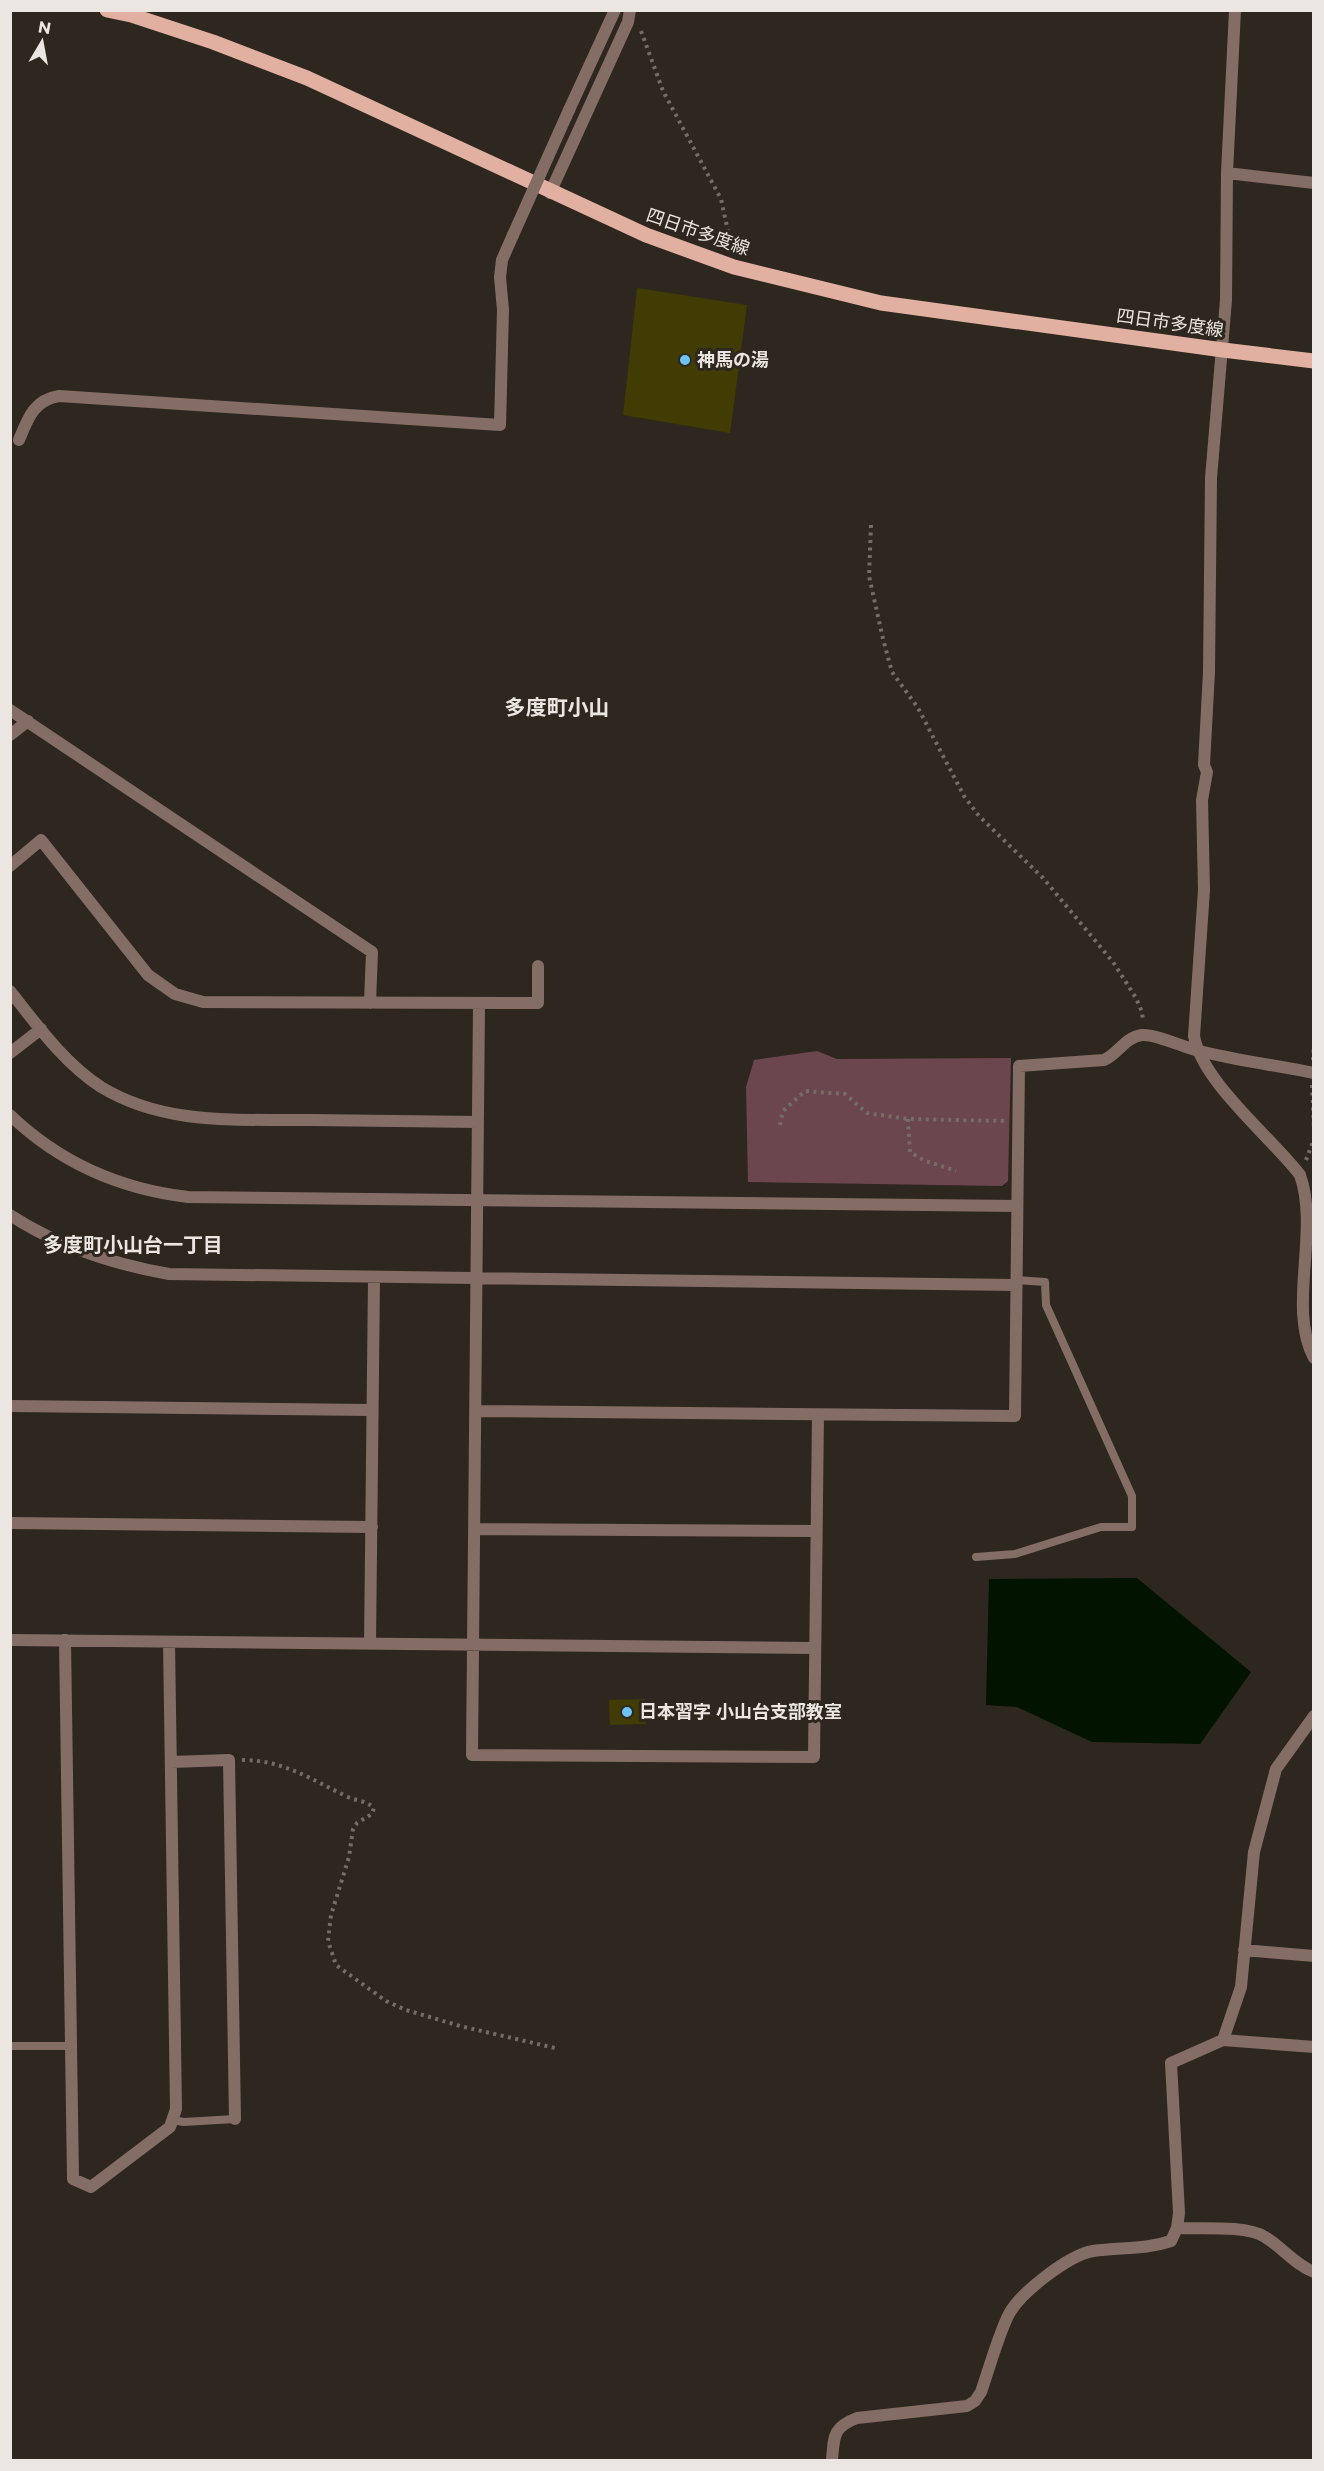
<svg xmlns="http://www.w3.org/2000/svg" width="1324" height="2471" font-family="Montserrat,'Noto Sans JP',sans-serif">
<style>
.green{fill:#6b464e}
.water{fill:#021400}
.building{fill:#413c04}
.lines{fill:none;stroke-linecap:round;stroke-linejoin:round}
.path{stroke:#746d66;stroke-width:4;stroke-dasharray:3 4.5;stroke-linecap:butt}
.service{stroke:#846d65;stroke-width:8}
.minor{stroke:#846d65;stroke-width:12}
.tertiary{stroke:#846d65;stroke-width:12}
.primary{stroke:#e1b0a1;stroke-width:15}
.minor-bridge{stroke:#846d65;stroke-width:12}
.poi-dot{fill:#6fc2f4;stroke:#2e271f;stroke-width:2}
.labels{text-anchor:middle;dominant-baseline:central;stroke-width:6;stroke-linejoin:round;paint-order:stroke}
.street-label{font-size:18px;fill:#ebe6e1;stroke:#2e271f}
.poi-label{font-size:18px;font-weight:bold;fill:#ebe6e1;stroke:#2e271f;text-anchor:start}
.neighbourhood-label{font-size:20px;font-weight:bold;fill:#ebe6e1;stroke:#2e271f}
.quarter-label{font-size:21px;font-weight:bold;fill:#ebe6e1;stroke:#2e271f}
</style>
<rect width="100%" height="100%" fill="#2e271f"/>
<path class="green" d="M817 1051 837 1059 1011 1058 1008 1181 1002 1186 748 1182 746 1087 754 1060Z"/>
<path class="water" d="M1137 1578 1251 1672 1200 1744 1092 1742 1017 1707 986 1705 989 1579Z"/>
<path class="building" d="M637 288 747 305 730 433 623 415Z
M645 1699 646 1724 610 1725 609 1700Z"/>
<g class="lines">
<path class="path" d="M641 31 663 91 721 199 732 250
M871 525 869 576 883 639 892 672 918 708 964 796 979 816 1043 878 1113 962 1136 998 1142 1012 1143 1021
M1313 1060 1314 1043
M1312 1085 1314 1129
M908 1119 910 1152 923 1160 956 1171
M780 1125 783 1111 805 1091 845 1094 867 1113 908 1119 1005 1121
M1306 1160 1314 1139
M242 1760C284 1760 312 1780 348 1797 357 1801 367 1801 374 1808L372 1814 357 1823 353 1829 349 1857 331 1915 328 1941 336 1965 386 2001 406 2010 460 2026 555 2048"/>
<path class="service" d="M976 1557 1015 1554 1101 1527H1132V1496L1046 1305 1045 1282 1016 1280
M10 2046H71
M172 2120 184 2122 235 2119"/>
<path class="minor" d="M1235 10 1227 173 1226 300 1211 478 1209 672 1204 765 1207 772 1202 800 1204 890 1194 1036C1202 1082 1271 1137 1300 1175 1320 1231 1287 1308 1314 1358
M569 110 615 10
M1227 173 1314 183
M550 193 628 22 630 10
M19 440C28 418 34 400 59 396L500 425 503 310 500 277 502 260 513 235
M10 710 372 952 370 1003
M10 735 28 721
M10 866 41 840 148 975 175 994 203 1002 538 1003V966
M10 991C37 1025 64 1063 101 1087 165 1126 238 1119 310 1120 366 1121 422 1121 478 1122
M479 1004 472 1755 814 1757 818 1415
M10 1053 41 1029
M10 1215C59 1247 112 1264 169 1274L1016 1285
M10 1406 372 1410
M476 1411 1015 1416 1019 1066 1104 1060C1118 1054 1125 1037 1142 1035 1155 1034 1181 1046 1195 1050 1234 1060 1274 1065 1314 1073
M10 1523 372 1527
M474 1529 816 1531
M10 1640 814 1648
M65 1640 73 2179 91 2187 170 2127 176 2109 169 1642
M370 1644 374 1279
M171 1762 229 1760 235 2119
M1244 1950 1314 1956
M1223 2040 1314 2047
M1177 2228C1200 2229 1246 2225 1265 2237 1282 2247 1294 2264 1314 2272
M832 2460C834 2436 833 2427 857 2418L967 2406 975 2401 981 2392C989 2369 999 2333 1009 2314 1021 2292 1069 2255 1093 2251 1120 2247 1145 2250 1171 2241L1177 2228 1179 2213 1171 2063 1223 2040 1241 1987 1254 1852 1276 1769 1314 1716"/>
<path class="tertiary" d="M10 1115C60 1163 120 1189 188 1197L1017 1206"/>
<path class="primary" d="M107 10 131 15 213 42 307 78 646 235 734 267 881 303 1223 350 1314 361"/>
<path class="minor-bridge" d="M513 235 569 110"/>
</g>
<g class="poi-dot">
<circle cx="685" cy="360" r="6"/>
<circle cx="627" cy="1712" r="6"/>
</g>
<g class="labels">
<g class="street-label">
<text transform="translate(698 232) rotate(19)">四日市多度線</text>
<text transform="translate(1170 323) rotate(8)">四日市多度線</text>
</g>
<g class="poi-label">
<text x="697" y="360">神馬の湯</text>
<text x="639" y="1712">日本習字 小山台支部教室</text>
</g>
<g class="neighbourhood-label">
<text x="133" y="1245">多度町小山台一丁目</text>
</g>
<g class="quarter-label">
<text x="557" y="707">多度町小山</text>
</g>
</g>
<rect width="1324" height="2471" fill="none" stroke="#ebe6e1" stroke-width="24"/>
<g transform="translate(42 42) rotate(10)" stroke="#2e271f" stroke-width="4.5" paint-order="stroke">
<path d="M0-4.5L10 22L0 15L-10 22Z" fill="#ebe6e1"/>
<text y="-9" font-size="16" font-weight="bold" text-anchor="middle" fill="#ebe6e1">N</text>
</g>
</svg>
